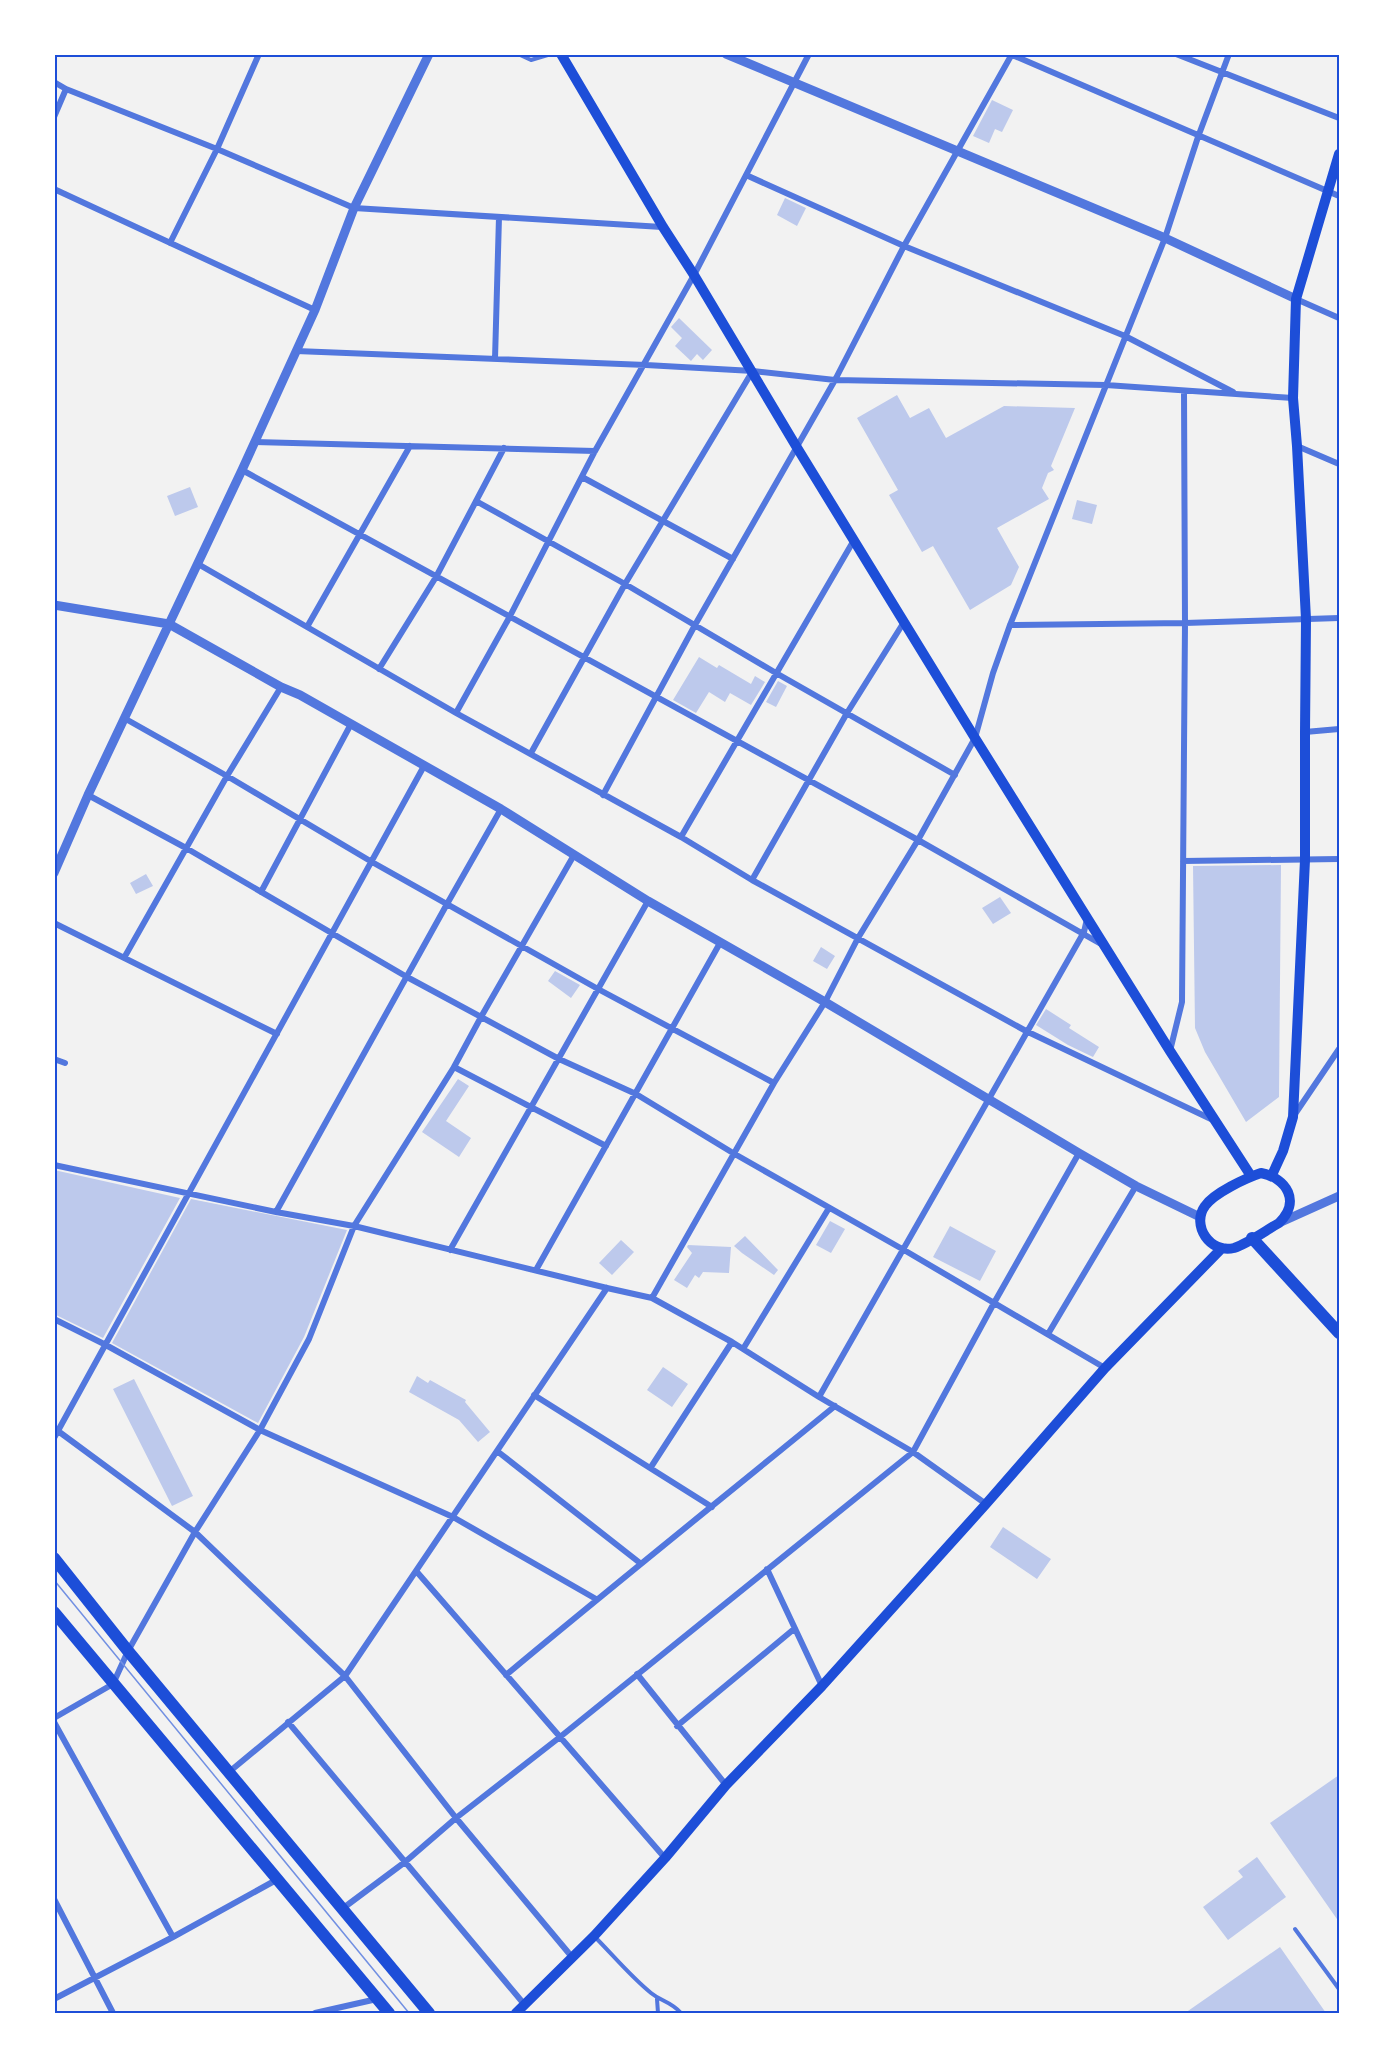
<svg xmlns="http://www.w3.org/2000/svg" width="1393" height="2067" font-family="Figtree,sans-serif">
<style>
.building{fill:#bdc9ec}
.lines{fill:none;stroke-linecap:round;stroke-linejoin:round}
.service{stroke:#5277de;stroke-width:4}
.minor{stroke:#5277de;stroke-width:6}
.tertiary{stroke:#5277de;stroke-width:9}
.secondary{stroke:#1d4ed8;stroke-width:10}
.primary{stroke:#1d4ed8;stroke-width:12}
.tram{stroke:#7290e2;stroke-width:1.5}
.neatline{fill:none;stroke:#1d4ed8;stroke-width:2}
</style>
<rect width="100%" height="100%" fill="#f2f2f2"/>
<path class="building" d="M992 100 1013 110 1002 132 995 129 989 143 973 136Z
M785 198 806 208 797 226 777 215Z
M679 318 712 350 703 360 697 354 691 361 675 346 682 338 671 327Z
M897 395 910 418 929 408 946 438 1004 406 1075 408 1051 466 1054 470 1048 473 1042 488 1049 499 997 528 1019 567 1011 585 970 610 933 546 922 552 889 495 898 490 857 418Z
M190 487 198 507 175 516 167 496Z
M1077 500 1097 505 1092 524 1072 519Z
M699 657 717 668 719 665 751 684 755 676 765 682 751 705 730 693 725 702 709 692 696 713 673 700Z
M778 681 787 686 776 707 766 702Z
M1281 865 1279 1097 1246 1122 1205 1052 1195 1028 1193 866Z
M146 874 153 886 136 894 130 883Z
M1000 897 1011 913 993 924 982 908Z
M821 947 835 956 827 969 813 961Z
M555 971 580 985 571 998 548 981Z
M1046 1009 1071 1025 1069 1028 1099 1047 1093 1057 1068 1045 1036 1025Z
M458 1079 469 1086 446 1121 471 1138 459 1157 422 1132Z
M54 1170 180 1198 103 1338 54 1314Z
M191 1199 347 1230 304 1337 258 1423 112 1343Z
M830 1221 845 1229 831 1253 816 1245Z
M950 1226 996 1251 980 1281 933 1257Z
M745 1236 778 1270 774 1275 742 1253 734 1246Z
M621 1240 634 1252 612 1275 599 1263Z
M688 1245 731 1247 729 1273 703 1272 699 1278 695 1275 687 1288 674 1280 692 1253 687 1247Z
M663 1367 688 1384 672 1407 647 1390Z
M417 1376 428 1383 430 1380 466 1400 465 1402 490 1432 478 1442 459 1420 409 1392Z
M134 1379 193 1496 172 1506 113 1389Z
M1003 1527 1051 1559 1037 1579 990 1547Z
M1339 1775V1922L1270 1823Z
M1257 1857 1286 1897 1228 1940 1203 1907 1243 1877 1238 1871Z
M1280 1947 1326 2013H1185Z"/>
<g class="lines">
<path class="service" d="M518 54 531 60 551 54
M1295 1929 1339 1989
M594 1936C613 1955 630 1976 651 1993 662 2002 670 2001 681 2013
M657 1999 658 2013"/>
<path class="minor" d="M1010 54 1339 196
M1176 54 1339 118
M54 82 66 89 217 149 354 208 662 227
M54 117 66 89
M746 175 904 246 1125 336 1233 392
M54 189 315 310
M170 243 217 149 259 54
M1296 299 1339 318
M296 351 646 365 753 371 835 380 1106 385 1293 398
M495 359 499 217
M255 442 595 451
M1297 446 1339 464
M242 470 918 840 1101 944
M582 477 733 559
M476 501 625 584 776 673 955 775
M198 564 456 713 681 837 752 880 1026 1031 1213 1120
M1010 625 1185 623 1339 618
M307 627 410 446
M379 669 436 577 504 448
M456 713 509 618 595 451 694 275 809 54
M124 718 227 776 372 862 598 989 774 1083
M1305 732 1339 729
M531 753 625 584 752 372
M88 795 186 848 407 977 559 1059 636 1094 733 1153 904 1250 1105 1368
M603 795 695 625 835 380 904 246 1012 54
M681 837 854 540
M1183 861 1339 859
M752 880 847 713 904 622
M261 892 351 724
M54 923 277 1034
M124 958 227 776 281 687
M1170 1051 1182 1002 1185 623 1184 391
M54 1059 65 1063
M454 1067 606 1146
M1295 1114 1339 1049
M54 1165 276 1212 354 1226 607 1288 652 1298 732 1342 819 1397 913 1452 986 1504
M276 1212 447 904 501 809
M450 1250 648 901
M536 1270 720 943
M652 1298 774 1083 825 1002 858 938 918 840 975 738 993 673 1010 625 1165 238 1198 137 1229 54
M54 1319 104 1344 260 1430 453 1517 596 1599
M1048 1334 1136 1186
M743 1349 829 1208
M534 1395 712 1507
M819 1397C908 1243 994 1087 1084 932L1087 919
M58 1431 195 1532 345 1676 456 1818 572 1957
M54 1438 424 766
M497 1451 640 1563
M651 1467 732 1342
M767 1569 822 1686
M417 1572 665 1858
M637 1674 726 1785
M506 1675C615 1584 725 1496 835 1406
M54 1718 113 1684 128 1651 195 1532 260 1430 309 1339 354 1226 454 1067 481 1017 574 855
M54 1722 173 1937
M288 1722 524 2004
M677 1726 794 1629
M229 1772 345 1676 607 1288
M54 1899 113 2013
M342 1909 405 1862 456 1818 560 1737 913 1452 994 1303 1079 1153
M54 1999 173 1937 278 1879
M315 2013 377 1999"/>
<path class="tertiary" d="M726 54 1165 238 1296 299
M54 605 169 624 281 687 300 695 501 809 648 901 825 1002 1079 1153 1136 1186 1200 1217
M54 873 88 795 242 470 315 310 354 208 429 54
M1279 1223 1339 1196"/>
<path class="secondary" d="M561 54 663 227 694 275 796 446 975 738 1170 1051 1251 1176
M1261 1173C1287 1178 1301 1202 1279 1223 1265 1231 1249 1243 1234 1248 1210 1254 1191 1225 1205 1206 1214 1193 1246 1178 1261 1173Z
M1272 1175 1283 1151 1293 1117 1305 860V732L1306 619 1297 446 1293 398 1296 299 1339 154
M516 2013 594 1936 665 1858 726 1785 822 1686 986 1504 1105 1368 1222 1248"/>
<path class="primary" d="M1252 1238 1339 1333
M54 1558 128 1651 429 2013
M54 1612 389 2013"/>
<path class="tram" d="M54 1580 409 2013"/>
</g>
<rect width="1393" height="2067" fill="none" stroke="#ffffff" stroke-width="111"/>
<rect x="56" y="56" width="1282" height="1956" class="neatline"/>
</svg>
